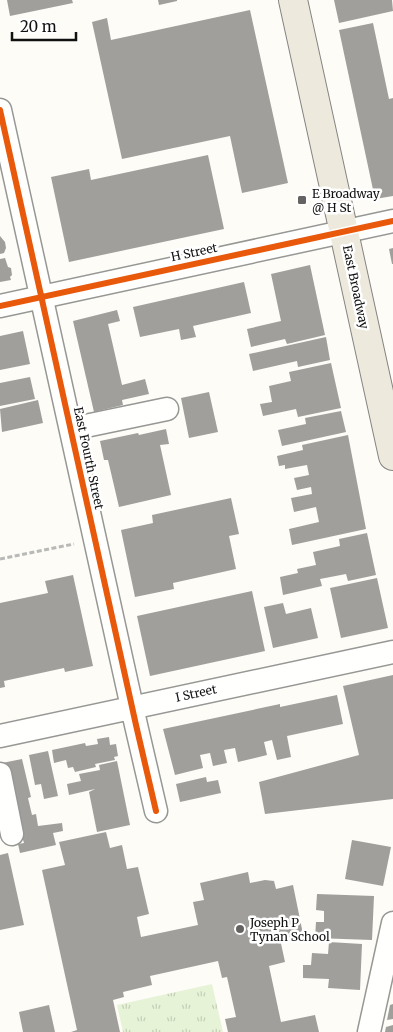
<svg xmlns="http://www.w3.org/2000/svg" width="393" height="1032" font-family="Merriweather,serif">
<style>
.park{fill:url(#park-tufts)}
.building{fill:#a19f9c}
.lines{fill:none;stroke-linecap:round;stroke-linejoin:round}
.minor-casing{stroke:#979795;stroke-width:25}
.major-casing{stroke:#858482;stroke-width:30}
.path{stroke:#b9b9b8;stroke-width:3;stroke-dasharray:5 2.5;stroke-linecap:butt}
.minor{stroke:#fffffe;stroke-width:22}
.major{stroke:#ede9dc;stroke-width:28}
.cycleway-casing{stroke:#fff;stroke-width:9}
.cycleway{stroke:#e8590c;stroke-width:6}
.poi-dot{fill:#646362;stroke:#fff;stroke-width:2}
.labels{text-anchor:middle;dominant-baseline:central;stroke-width:5;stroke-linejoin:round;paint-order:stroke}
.poi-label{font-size:12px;fill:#111;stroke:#fff;text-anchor:start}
.street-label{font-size:12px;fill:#111;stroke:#fff}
</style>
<defs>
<pattern id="park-tufts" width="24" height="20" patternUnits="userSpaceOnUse" patternTransform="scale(1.25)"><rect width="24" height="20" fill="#e7f3d7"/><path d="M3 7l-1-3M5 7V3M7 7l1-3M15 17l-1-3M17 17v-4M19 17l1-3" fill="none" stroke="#c5cfb8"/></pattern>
</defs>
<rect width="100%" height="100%" fill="#fdfcf7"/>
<path class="park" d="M212 984 223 1032H123L117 1005Z"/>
<path class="building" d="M7 0H72L73 3 10 16Z
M158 0H177V1L159 5Z
M334 0H392L393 11 339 23Z
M250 10 288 183 242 193 230 136 122 159 92 22 107 18 111 40Z
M373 23 389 99 393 98V196L375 199 339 30Z
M208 155 224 229 69 262 51 177 89 169 91 180Z
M0 236 5 242 6 248 4 253 0 254Z
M393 248V264H392L389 249Z
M5 258 8 267 11 268 12 275 10 277 11 280 0 282V259Z
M310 265 325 335 287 344 285 339 251 347 247 329 281 321 271 274Z
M244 282 251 313 193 326 196 337 181 340 179 329 140 337 133 307Z
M117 310 120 321 108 324 122 385 145 379 149 394 122 400 123 405 94 412 73 321Z
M23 331 30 364 0 370V336Z
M326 337 330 360 298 367 297 361 253 371 249 354Z
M331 363 341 408 298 417 296 409 263 416 260 404 272 402 269 386 291 381 289 372Z
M30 377 35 399 0 406V383Z
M209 392 218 432 189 438 181 398Z
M38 400 43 423 2 432 0 409Z
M341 411 346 432 282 446 278 430 306 424 305 418Z
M166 429 169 444 160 445 171 495 119 507 108 460H104L100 441 138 433 139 435Z
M348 435 366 529 292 545 289 529 319 522 316 507 294 512 291 498 312 494 311 487 297 490 294 478 309 475 307 465 285 469V465L279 466 277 456 303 450 302 445Z
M231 498 239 534 229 536 236 569 173 583 174 589 135 597 121 530 153 523 152 515Z
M367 533 376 575 348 581 346 574 320 579 322 586 283 595 280 577 298 573 297 569 316 565 313 552 340 546 339 539Z
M73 575 93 666 65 672 64 668 4 681 5 687 0 688V603L48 593 45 581Z
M377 578 388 628 341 638 330 588Z
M252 591 265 651 150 676 137 616Z
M283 603 286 614 311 608 318 638 273 648 264 607Z
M393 675V799L265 814 259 782 359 755 343 686Z
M337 695 343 724 287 736 291 757 277 760 272 740 264 742 267 755 238 762 235 748 224 750 227 763 213 766 210 753 200 755 203 768 175 775 163 729 280 704V707Z
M109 737 110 745 116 744 118 756 114 757 115 760 95 764 96 767 75 772 73 767 68 768 66 760 54 763 52 750 85 743 86 746 98 744 97 739Z
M48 751 58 796 44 799 41 784 35 785 29 755Z
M22 759 31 797 28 798 32 815 36 814 38 826 62 823 63 831 53 833 56 845 20 853 18 844 24 843 11 801 2 763Z
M117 761 130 825 97 832 89 792 95 789 69 795 67 784 81 781 79 774 100 770 99 765Z
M206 777 207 782 218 780 221 793 180 802 176 784Z
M106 832 110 848 122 845 127 869 138 867 149 914 137 917 141 937 198 925 193 902 204 900 200 883 248 872 250 883 265 880 274 881 276 889 293 885 303 934 280 939 285 962 269 966 281 1022 315 1015 319 1032H228L225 1019 236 1017 227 977 222 978 218 961 150 976 152 985 123 992 124 997 113 1000 120 1032H71L77 1030 42 870 65 865 59 842Z
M352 840 391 847 383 886 345 879Z
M8 853 24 925 0 930V855Z
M317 894 374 896 372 940 315 938 316 922H324V911L316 910Z
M329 942 362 944 360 990 328 988 329 979 303 978V965H311L312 953 328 954Z
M393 1004V1019L387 1020 390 1005Z
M49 1005 55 1032H23L19 1012Z
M393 1025V1032H385L386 1027Z"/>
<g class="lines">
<g class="minor-casing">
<path id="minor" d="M0 110 136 725 156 811
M0 306 393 221
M71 429 167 409
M0 736 393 652
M0 774 12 834
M369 1032 393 923"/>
</g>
<g class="major-casing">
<path id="major" d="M293 0 393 456"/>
</g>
<path class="path" d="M0 559 74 544"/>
<use href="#minor" class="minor"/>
<use href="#major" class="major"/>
<g class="cycleway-casing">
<path id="cycleway" d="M0 110 136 725 156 811
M0 306 393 221"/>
</g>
<use href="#cycleway" class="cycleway"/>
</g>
<g class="poi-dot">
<rect x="297" y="195" width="10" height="10" rx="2.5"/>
<circle cx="240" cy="929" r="5"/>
</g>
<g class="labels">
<g class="poi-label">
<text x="312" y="193">E Broadway<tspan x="312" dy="14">@ H St</tspan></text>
<text x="250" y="922">Joseph P<tspan x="250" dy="14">Tynan School</tspan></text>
</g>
<g class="street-label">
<text transform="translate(194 252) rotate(-12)">H Street</text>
<text transform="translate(356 287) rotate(78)">East Broadway</text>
<text transform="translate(89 458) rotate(78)">East Fourth Street</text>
<text transform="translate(196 693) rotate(-12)">I Street</text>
</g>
</g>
<path d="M12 32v8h64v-8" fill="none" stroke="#111111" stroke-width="2.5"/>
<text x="20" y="32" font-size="15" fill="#111111" stroke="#ffffff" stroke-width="4" paint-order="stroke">20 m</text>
</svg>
